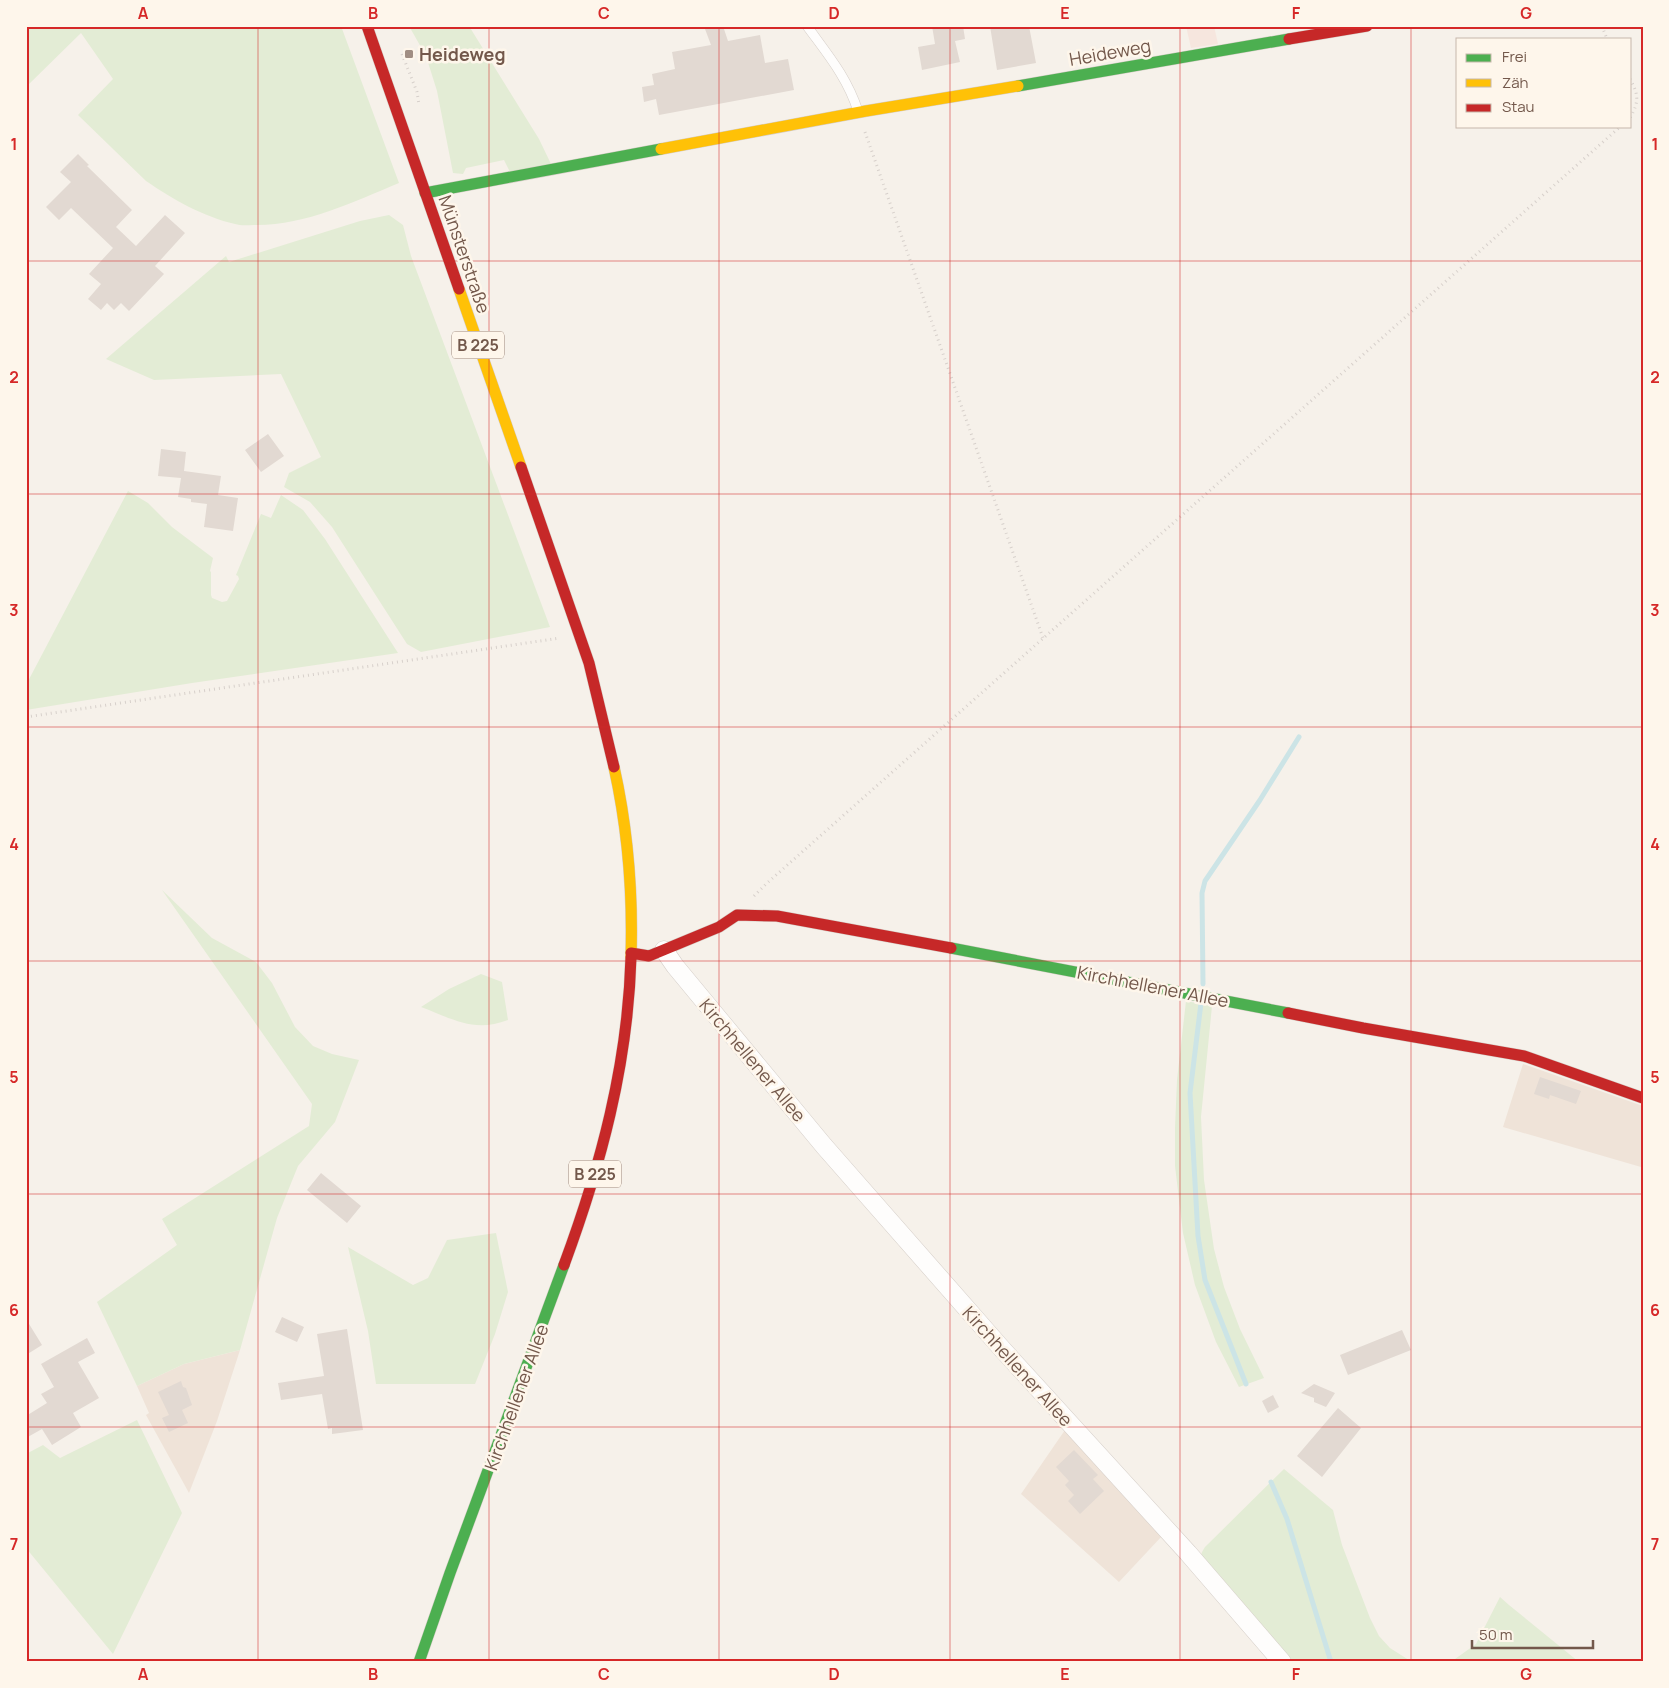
<svg xmlns="http://www.w3.org/2000/svg" width="1669" height="1688" font-family="Manrope,sans-serif">
<style>
.residential{fill:#efe3d8}
.commercial{fill:#f6e6de}
.green{fill:#e3ecd5}
.lines{fill:none;stroke-linecap:round;stroke-linejoin:round}
.stream{stroke:#cce4e6;stroke-width:5}
.building{fill:#e2d9d2}
.lane-casing{stroke:#d5cec8;stroke-width:10}
.street-casing{stroke:#d5cec8;stroke-width:19}
.fast-casing{stroke:#d5cdc6;stroke-width:12}
.slow-casing{stroke:#d5cdc6;stroke-width:12}
.jam-casing{stroke:#d5cdc6;stroke-width:12}
.path{stroke:#d7d0cb;stroke-width:3;stroke-dasharray:1 4;stroke-linecap:butt}
.lane{stroke:#fefdfc;stroke-width:9}
.street{stroke:#fefdfc;stroke-width:18}
.fast{stroke:#4caf50;stroke-width:11}
.slow{stroke:#ffc107;stroke-width:11}
.jam{stroke:#c62828;stroke-width:11}
.grid{fill:none;stroke:#d62828;stroke-width:1;stroke-opacity:0.55}
.poi-dot{fill:#a18e83;stroke:#fef6eb;stroke-width:2}
.labels{text-anchor:middle;dominant-baseline:central;stroke-width:5;stroke-linejoin:round;paint-order:stroke}
.shield{fill:#fef6eb;stroke:#9d877b;stroke-width:1}
.shield-label{font-size:16px;font-weight:bold;fill:#73584b}
.street-label{font-size:18px;fill:#73584b;stroke:#fef6eb}
.poi-label{font-size:18px;font-weight:bold;fill:#73584b;stroke:#fef6eb;text-anchor:start}
.neatline{fill:none;stroke:#d62828;stroke-width:2}
.grid-label{font-size:16px;text-anchor:middle;font-weight:bold;fill:#d62828}
</style>
<rect width="100%" height="100%" fill="#f6f1ea"/>
<path class="residential" d="M1523 1064 1643 1106 1641 1167 1503 1127Z
M240 1350 217 1421 189 1493 146 1415 149 1413 137 1386 184 1364Z
M1065 1430 1162 1536 1119 1582 1021 1494Z"/>
<path class="commercial" d="M1186 26H1214L1218 44 1191 48Z"/>
<path class="green" d="M26 26H341L399 183C353 202 304 226 254 225 248 225 241 226 235 224 204 217 172 199 146 181L78 115 113 79 81 33 26 87Z
M409 26H469L539 139 551 164 510 172 504 160 466 168 463 174 453 173 437 91 426 56Z
M389 215 403 225 411 256 550 627 421 652 407 644 332 527 310 502 284 487 289 473 321 457 281 374 154 380 106 359 226 256 229 262 360 221Z
M128 491 148 503 172 527 213 558 210 571 211 572V595L212 598 222 602 227 601 239 579 238 576 236 575 261 514 271 518 281 495 303 510 325 539 398 653 192 683 26 710V685Z
M162 890 212 938 256 962 272 983 295 1027 313 1046 332 1054 359 1060 335 1122 298 1166 277 1218 240 1350 184 1364 137 1386 97 1302 177 1245 162 1219 309 1126 312 1104Z
M481 974 502 982 508 1020C474 1033 453 1019 421 1007L449 989Z
M1186 1001 1212 1006 1201 1117 1204 1180 1214 1249 1224 1287 1240 1329 1264 1378 1239 1387 1216 1342 1195 1285 1183 1233 1175 1166V1128L1177 1080Z
M496 1233 508 1292 495 1334 475 1384H376L368 1331 348 1247 413 1285 428 1278 447 1240Z
M137 1420 182 1513 113 1654 26 1548V1454L43 1445 60 1458Z
M1284 1469 1333 1510 1342 1545 1370 1618 1379 1636 1390 1648 1412 1662H1291L1203 1564C1199 1557 1201 1553 1205 1547Z
M1500 1597 1509 1605 1579 1662H1447L1455 1659 1476 1644Z"/>
<g class="lines">
<path class="stream" d="M1203 984 1202 893 1205 881 1260 800 1299 737
M1201 1003 1190 1093 1198 1236 1205 1280 1246 1384
M1271 1482 1287 1519 1331 1662"/>
</g>
<path class="building" d="M713 26H723L728 41 760 35 765 63 788 59 794 90 659 115 656 99 644 102 642 87 654 85 652 74 675 69 672 52 711 45 705 29Z
M932 26H963L965 39 955 41 960 62 922 70 918 47 935 44Z
M990 26H1029L1036 63 997 70Z
M78 154 89 165 87 166 132 210 116 227 136 246 165 215 185 233 155 266 164 274 129 311 121 303 114 310 107 303 101 310 88 299 101 284 89 274 113 248 71 208 59 220 46 207 71 182 60 172Z
M268 434 284 456 261 472 245 450Z
M161 449 186 452 184 471 221 476 218 495 238 498 233 531 204 527 207 504 191 502V499L178 497 181 478 158 476Z
M1540 1077 1581 1091 1576 1104 1550 1095 1549 1099 1534 1094Z
M321 1173 361 1206 347 1223 307 1190Z
M282 1317 304 1327 297 1342 275 1332Z
M26 1319 42 1345 26 1355Z
M347 1329 363 1430 332 1434V1428L328 1429 322 1394 281 1400 278 1383 324 1376 317 1334Z
M1402 1330 1411 1350 1348 1375 1340 1355Z
M87 1338 95 1353 78 1362 99 1398 73 1413 81 1427 52 1445 42 1429 26 1438V1416L47 1403 41 1394 54 1387 41 1364Z
M181 1381 183 1387 186 1388 192 1405 182 1410 188 1423 169 1432 162 1418 169 1415 158 1392Z
M1314 1384 1335 1393 1326 1407 1314 1402V1398L1301 1393Z
M1273 1395 1279 1407 1268 1413 1262 1401Z
M1338 1408 1361 1428 1322 1477 1297 1456Z
M1074 1450 1098 1475 1093 1479 1104 1491 1080 1514 1068 1501 1074 1495 1065 1485 1069 1481 1056 1467Z"/>
<g class="lines">
<g class="lane-casing">
<path id="lane" d="M807 26C828 55 847 77 858 111"/>
</g>
<g class="street-casing">
<path id="street" d="M664 950 675 966 824 1146 1003 1350 1188 1553 1282 1662"/>
</g>
<g class="fast-casing">
<path id="fast" d="M1018 86 1289 39
M425 193 661 149
M951 948 1288 1013
M419 1662 450 1573 564 1265"/>
</g>
<g class="slow-casing">
<path id="slow" d="M661 149 866 111 1018 86
M459 289 521 467
M614 767C628 830 633 893 631 957"/>
</g>
<g class="jam-casing">
<path id="jam" d="M367 26 459 289
M1289 39 1367 26
M521 467 589 663 614 767
M631 953 649 956 719 927 737 915 777 916 951 948
M1288 1013 1363 1028 1524 1056 1643 1098
M564 1265C601 1165 628 1064 631 957"/>
</g>
<path class="path" d="M1602 26 1607 39
M402 54 417 92 419 105
M1630 79C1639 95 1639 102 1630 118
M865 132 1043 638
M26 240H28
M26 717 560 638
M754 896 766 884 1621 126
M26 1316 28 1315"/>
<use href="#lane" class="lane"/>
<use href="#street" class="street"/>
<use href="#fast" class="fast"/>
<use href="#slow" class="slow"/>
<use href="#jam" class="jam"/>
</g>
<path class="grid" d="M258 26V1662M489 26V1662M719 26V1662M950 26V1662M1180 26V1662M1411 26V1662M26 261H1643M26 494H1643M26 727H1643M26 961H1643M26 1194H1643M26 1427H1643"/>
<rect class="poi-dot" x="404" y="49" width="10" height="10" rx="2.5"/>
<g class="labels">
<g class="shield">
<rect x="452" y="331.5" width="52" height="27" rx="4"/>
<rect x="569" y="1160.5" width="52" height="27" rx="4"/>
</g>
<g class="shield-label">
<text x="478" y="345">B 225</text>
<text x="595" y="1174">B 225</text>
</g>
<g class="street-label">
<text transform="translate(1110 52) rotate(-10)">Heideweg</text>
<text transform="translate(465 254) rotate(71)">Münsterstraße</text>
<text transform="translate(1153 986) rotate(11)">Kirchhellener Allee</text>
<text transform="translate(753 1060) rotate(50)">Kirchhellener Allee</text>
<text transform="translate(1018 1366) rotate(48)">Kirchhellener Allee</text>
<text transform="translate(516 1397) rotate(-70)">Kirchhellener Allee</text>
</g>
<g class="poi-label">
<text x="419" y="54">Heideweg</text>
</g>
</g>
<rect width="1669" height="1688" fill="none" stroke="#fef6eb" stroke-width="55"/>
<rect x="1456" y="38" width="175" height="90" fill="#fef6eb" stroke="#c6b7ab"/>
<rect x="1466" y="54" width="25" height="8" fill="#4caf50" stroke="#c6b7ab"/>
<text x="1502" y="62" font-size="15" fill="#73584b">Frei</text>
<rect x="1466" y="79" width="25" height="8" fill="#ffc107" stroke="#c6b7ab"/>
<text x="1502" y="88" font-size="15" fill="#73584b">Zäh</text>
<rect x="1466" y="104" width="25" height="8" fill="#c62828" stroke="#c6b7ab"/>
<text x="1502" y="112" font-size="15" fill="#73584b">Stau</text>
<path d="M1472 1640v8h121v-8" fill="none" stroke="#73584b" stroke-width="2.5"/>
<text x="1479" y="1640" font-size="15" fill="#73584b" stroke="#fef6eb" stroke-width="4" paint-order="stroke">50 m</text>
<rect x="28" y="28" width="1614" height="1632" class="neatline"/>
<g class="grid-label">
<text x="143" y="19">A</text>
<text x="373" y="19">B</text>
<text x="604" y="19">C</text>
<text x="834" y="19">D</text>
<text x="1065" y="19">E</text>
<text x="1296" y="19">F</text>
<text x="1526" y="19">G</text>
<text x="14" y="150">1</text>
<text x="1655" y="150">1</text>
<text x="14" y="383">2</text>
<text x="1655" y="383">2</text>
<text x="14" y="616">3</text>
<text x="1655" y="616">3</text>
<text x="14" y="850">4</text>
<text x="1655" y="850">4</text>
<text x="14" y="1083">5</text>
<text x="1655" y="1083">5</text>
<text x="14" y="1316">6</text>
<text x="1655" y="1316">6</text>
<text x="14" y="1550">7</text>
<text x="1655" y="1550">7</text>
<text x="143" y="1680">A</text>
<text x="373" y="1680">B</text>
<text x="604" y="1680">C</text>
<text x="834" y="1680">D</text>
<text x="1065" y="1680">E</text>
<text x="1296" y="1680">F</text>
<text x="1526" y="1680">G</text>
</g>
</svg>
